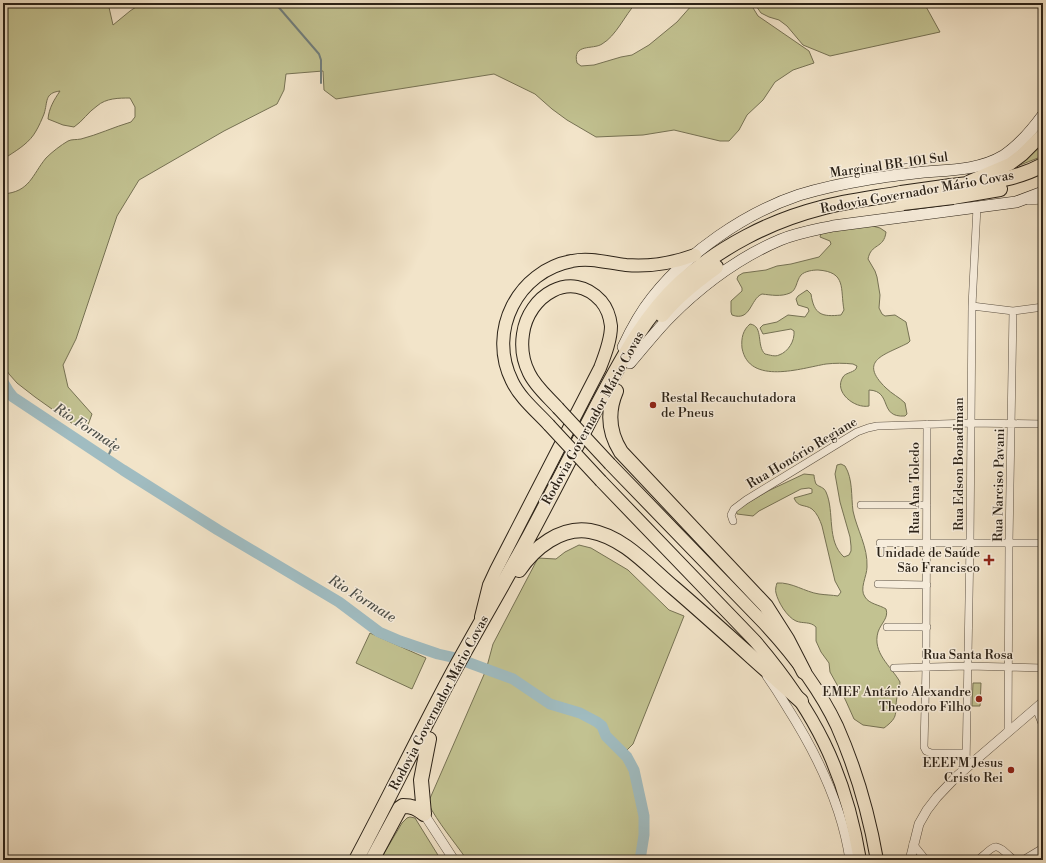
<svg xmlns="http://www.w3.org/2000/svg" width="1046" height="863" font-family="'Libre Bodoni',serif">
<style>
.green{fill:#c2c291;stroke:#767254}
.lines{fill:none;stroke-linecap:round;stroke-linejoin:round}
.stream{stroke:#717e7d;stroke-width:2}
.river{stroke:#a0bcc1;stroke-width:11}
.minor-casing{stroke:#5d5244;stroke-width:8}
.tertiary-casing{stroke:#5d5244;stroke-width:10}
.secondary-casing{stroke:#2b2217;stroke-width:12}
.primary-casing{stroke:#2b2217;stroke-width:14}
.motorway-casing{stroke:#2b2217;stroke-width:16}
.minor{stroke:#f7eddc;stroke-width:7}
.tertiary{stroke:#f7eddc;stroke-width:9}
.secondary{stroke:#f7eddc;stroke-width:11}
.primary{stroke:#f2e4c9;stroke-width:12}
.motorway{stroke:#f2e4c9;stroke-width:14}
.primary-bridge-casing{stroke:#2b2217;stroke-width:14;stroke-linecap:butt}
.motorway-bridge-casing{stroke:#2b2217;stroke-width:16;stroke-linecap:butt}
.primary-bridge{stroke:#f2e4c9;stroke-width:12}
.motorway-bridge{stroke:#f2e4c9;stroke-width:14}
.poi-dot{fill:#8f2418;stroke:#f7eddc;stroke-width:1.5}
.labels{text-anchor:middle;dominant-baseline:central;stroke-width:3;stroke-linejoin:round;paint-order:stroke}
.street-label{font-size:13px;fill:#2b2217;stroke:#f7eddc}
.poi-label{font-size:13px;fill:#2b2217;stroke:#f7eddc;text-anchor:end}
.water-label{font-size:14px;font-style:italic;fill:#4e504a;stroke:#f7eddc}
</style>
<rect width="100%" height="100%" fill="#f2e4c9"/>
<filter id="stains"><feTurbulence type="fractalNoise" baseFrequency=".005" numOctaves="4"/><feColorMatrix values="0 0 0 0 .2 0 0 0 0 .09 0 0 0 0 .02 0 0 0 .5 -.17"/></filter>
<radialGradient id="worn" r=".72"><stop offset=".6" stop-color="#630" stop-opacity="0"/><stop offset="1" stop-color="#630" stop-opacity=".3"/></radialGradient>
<path class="green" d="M3 3H108L113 25 130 11 142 3H636C625 15 616 36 602 44 593 50 572 43 577 63L581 66 594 65 621 57 632 55 649 45 677 22 692 5 695 3H750L758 16 809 51 814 63 793 70 775 82 763 100 747 115 739 130 729 141H720L674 130 643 135 596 137 567 120 552 109 535 94 494 74 336 99 324 90 323 71 286 74 284 90 277 104 224 131 139 180 117 216 76 339 63 365 68 387 92 414 88 425 83 426 73 424 35 397 17 383 9 374 3 364V194C30 192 32 175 46 158 52 152 61 145 68 141 72 139 76 140 81 139 97 135 114 127 131 122L135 117V107L130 98C119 98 106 98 97 106 88 112 83 121 74 127L63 125 48 119C49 108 54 100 60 91 44 93 48 102 44 114 42 119 39 126 36 131 30 142 19 149 8 156L3 151Z
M754 3H924L940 32 830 56 803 45 787 26 779 20 769 17 761 13Z
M1043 140V156L1015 167Z
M869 225 880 228 886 232C884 249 871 243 868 259L875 271 877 277 880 295 879 308 882 314 885 316 895 315 906 322 910 341 908 343C885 355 857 360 886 388 892 394 899 397 905 403L907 414 905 416C878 418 893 391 869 390V406C855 409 833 392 843 377 845 373 852 373 856 369L857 366 853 364C844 363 835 363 826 364 802 368 749 386 742 348 741 338 743 330 750 324 764 326 756 346 765 354 770 355 775 357 779 355 788 352 795 341 794 331L791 329 763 334 760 328 763 325 777 322 788 315 805 317 809 311 808 308 798 305 796 299 798 296 807 290 811 294C814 315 822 317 841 315L844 310C840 289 847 272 818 270 813 270 805 271 801 275 796 281 797 290 790 293 781 297 771 295 762 294 750 299 751 322 732 315L731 312V301L742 291V288L737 279 738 276 743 273 766 270 777 266 791 264 819 257 831 244 830 241 820 237 821 233Z
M841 464 845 466C853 479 851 496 853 511 857 530 868 547 867 567 867 576 859 589 865 597 869 604 880 605 886 609 889 618 881 623 878 632 872 653 891 666 900 682 900 688 898 692 897 697 894 714 900 716 884 728L863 725 854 719 845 699 830 672 829 663 821 652 816 641V627C810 621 803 624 796 621 787 617 778 602 776 593 775 590 776 586 777 583 792 582 805 592 819 594 826 595 832 595 838 596L841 592 835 581 822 526C820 520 817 513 812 509 805 504 798 508 794 498L812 493V489L809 488 801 489 759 511 753 516 737 514 736 510 768 491 804 474 814 475C814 477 815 482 816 484 819 487 824 487 826 492 835 512 826 541 844 557L849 555 851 551V546L850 537 840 502 835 474 837 465Z
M579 545 591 548 628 570 669 610 684 616 633 744 624 753C632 764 635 774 638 787 645 816 645 831 640 860H467C454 841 438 823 428 803L486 670 493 644 538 558 556 559 565 552Z
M370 633 426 658 412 689 356 663Z
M973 683H981L980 706H972Z
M410 817 415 818 441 860H380L402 823 407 818Z"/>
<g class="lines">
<path class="stream" d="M275 3 319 54 321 60V83
M105 459 109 454 116 439"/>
<path class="river" d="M3 382 9 392 13 397 123 470 218 530 339 602 379 632 400 641 438 654 456 658 513 679 550 704 580 713 597 722 602 726 606 736 627 757 634 770 644 816V835L640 860"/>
<g class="minor-casing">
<path id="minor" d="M1028 201 1043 200
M972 306 1013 311 1043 307
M927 424 926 667 924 747 926 751 931 753H966
M861 505H927
M733 521 731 515 734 509 746 500 857 432 868 428 877 426 971 423 1043 424
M880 543H1043
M878 584 927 585
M887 627H927
M894 668 968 666 1043 668
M1036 708 1043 726
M1008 732 1009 543 1013 311
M966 768 970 543 972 306 977 207
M913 844 926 860
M978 860C998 843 994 842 1014 860
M1023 860 1043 848"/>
</g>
<g class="tertiary-casing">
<path id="tertiary" d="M767 676C774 686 781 697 787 707 817 754 842 805 850 860
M424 814 454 860
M910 860 919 824 927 810 937 797 957 776 1043 702"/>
</g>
<g class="secondary-casing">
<path id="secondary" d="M623 347C631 330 640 313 652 298 687 253 745 213 799 195 822 188 846 183 870 179 888 176 906 174 924 172 950 170 980 170 1003 156 1020 145 1032 130 1043 115
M630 363C643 348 656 331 670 317 701 286 740 257 780 240 797 233 815 230 833 226L1016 202 1043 192"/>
</g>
<g class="primary-casing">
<path id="primary" d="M970 181 1010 164 1022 155 1043 134
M549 425C536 411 520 398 512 381 487 331 518 271 572 261 590 257 608 263 626 265 650 267 673 263 695 255
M610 464 763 622C791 652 820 690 837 726 856 769 869 814 877 860
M601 481 755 641C814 710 845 770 860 860
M481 617 489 585 496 570 600 368C605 355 611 340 611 326 610 317 607 308 601 301 571 268 528 296 523 334 521 347 523 361 529 373 535 386 548 397 558 408"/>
</g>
<g class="motorway-casing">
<path id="motorway" d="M951 186C983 182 1014 181 1043 165
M953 197 1000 189
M662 315C676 297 698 280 716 267
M616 391C607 412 609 433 621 452L766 606 787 639 804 672
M519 570C534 548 561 526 590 531 624 537 649 567 674 588 717 625 758 663 801 701
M424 814 421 780 429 739
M356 860C388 800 418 738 450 678 476 630 504 583 530 535 553 492 575 449 597 406 621 361 643 317 681 282 720 247 770 221 821 208 847 201 874 198 901 193
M372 860 400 808 403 806C412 806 417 808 424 814"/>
</g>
<use href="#minor" class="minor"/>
<use href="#tertiary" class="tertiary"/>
<use href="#secondary" class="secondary"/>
<use href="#primary" class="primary"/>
<use href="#motorway" class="motorway"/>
<g class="primary-bridge-casing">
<path id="primary-bridge" d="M558 408 610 464
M549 425 601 481"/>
</g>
<g class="motorway-bridge-casing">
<path id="motorway-bridge" d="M901 193 951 186
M903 203 953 197"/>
</g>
<use href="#primary-bridge" class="primary-bridge"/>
<use href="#motorway-bridge" class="motorway-bridge"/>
</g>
<g class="poi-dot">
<circle cx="653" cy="405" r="4"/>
<path d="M987 554h4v4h4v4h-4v4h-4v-4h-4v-4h4z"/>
<circle cx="979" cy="699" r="4"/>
<circle cx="1011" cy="770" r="4"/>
</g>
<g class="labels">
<g class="street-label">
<text transform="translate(889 165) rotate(-8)">Marginal BR-101 Sul</text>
<text transform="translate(917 192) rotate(-10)">Rodovia Governador Mário Covas</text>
<text transform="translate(593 418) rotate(-61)">Rodovia Governador Mário Covas</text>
<text transform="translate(802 453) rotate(-31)">Rua Honório Regiane</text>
<text transform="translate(959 464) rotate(-90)">Rua Edson Bonadiman</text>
<text transform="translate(999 485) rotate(-89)">Rua Narciso Pavani</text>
<text transform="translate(915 488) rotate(-90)">Rua Ana Toledo</text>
<text x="968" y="655">Rua Santa Rosa</text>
<text transform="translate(439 703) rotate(-62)">Rodovia Governador Mário Covas</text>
</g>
<g class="poi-label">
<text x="661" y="398" text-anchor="start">Restal Recauchutadora<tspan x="661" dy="15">de Pneus</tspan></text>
<text x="980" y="553">Unidade de Saúde<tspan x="980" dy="15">São Francisco</tspan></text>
<text x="971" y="692">EMEF Antário Alexandre<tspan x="971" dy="15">Theodoro Filho</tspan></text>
<text x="1003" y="763">EEEFM Jesus<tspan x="1003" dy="15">Cristo Rei</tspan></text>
</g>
<g class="water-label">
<text transform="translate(87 428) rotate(33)">Rio Formate</text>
<text transform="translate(362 599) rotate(32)">Rio Formate</text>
</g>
</g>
<rect width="1046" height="863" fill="none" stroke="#f2e4c9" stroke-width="16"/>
<rect x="4" y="4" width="1038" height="855" fill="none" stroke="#2b2217" stroke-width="2"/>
<rect x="8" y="8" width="1030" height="847" fill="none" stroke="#2b2217"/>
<rect width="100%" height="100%" filter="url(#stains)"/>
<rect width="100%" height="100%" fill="url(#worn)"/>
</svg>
